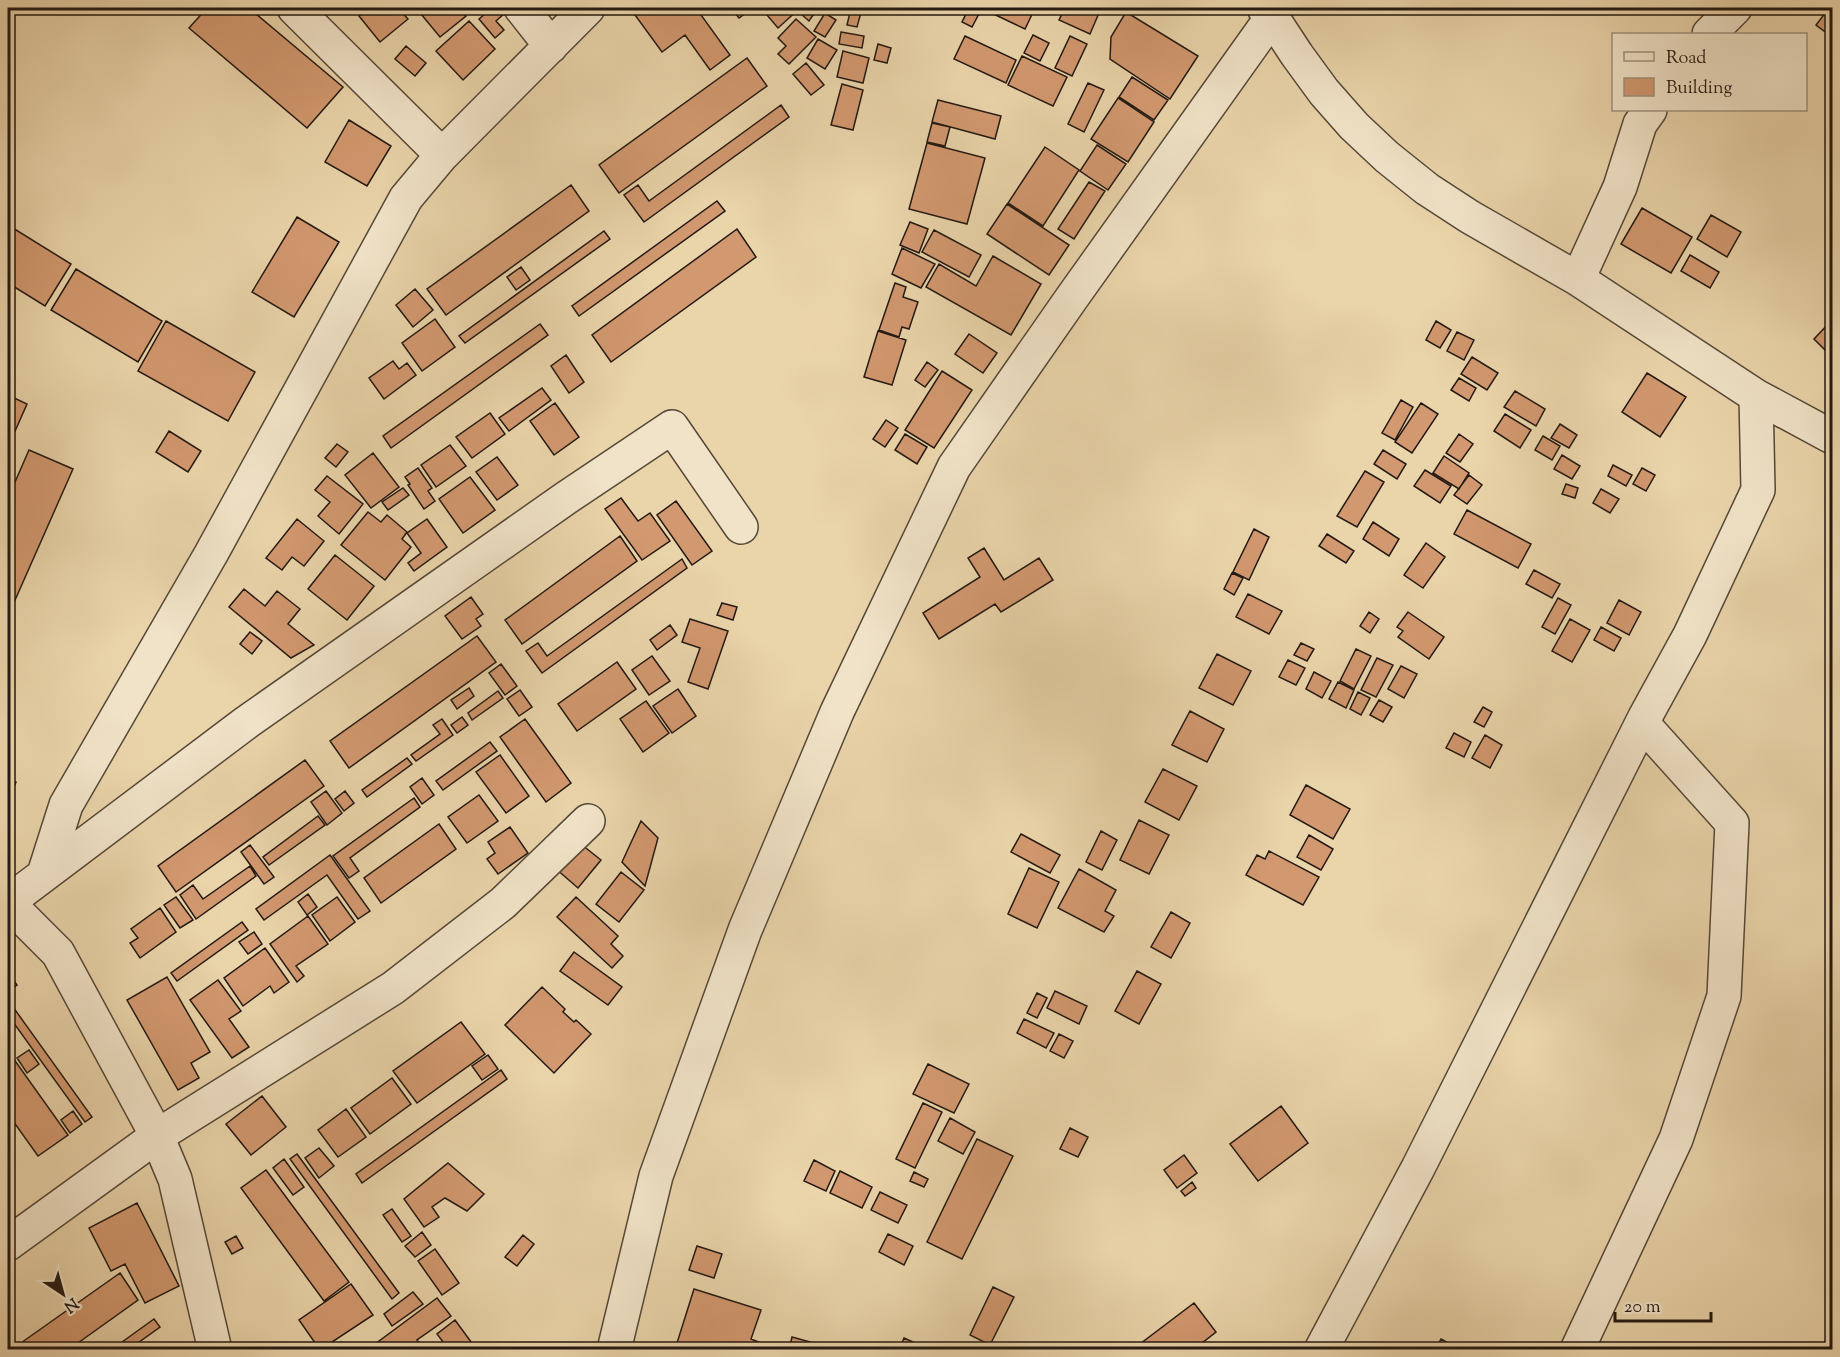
<svg xmlns="http://www.w3.org/2000/svg" width="1840" height="1357" font-family="'Sorts Mill Goudy',serif">
<style>
.building{fill:#d2986f;stroke:#231912;stroke-width:1.5}
.lines{fill:none;stroke-linecap:round;stroke-linejoin:round}
.minor-casing{stroke:#554838;stroke-width:36}
.minor{stroke:#f1e3c8;stroke-width:33}
</style>
<rect width="100%" height="100%" fill="#ead4aa"/>
<filter id="stains"><feTurbulence type="fractalNoise" baseFrequency=".00333" numOctaves="4"/><feColorMatrix values="0 0 0 0 .2 0 0 0 0 .09 0 0 0 0 .02 0 0 0 .5 -.17"/></filter>
<radialGradient id="worn" r=".72"><stop offset=".6" stop-color="#630" stop-opacity="0"/><stop offset="1" stop-color="#630" stop-opacity=".3"/></radialGradient>
<path class="building" d="M207 8H249L343 87 307 128 189 28Z
M369 8H398L408 19 380 42 359 16Z
M416 8H460L466 16 440 37Z
M492 8H502L506 12 496 21 504 30 495 38 479 19Z
M645 8H696L730 55 710 70 685 35 662 52 635 15Z
M731 8H753L739 18Z
M761 8H800L778 28Z
M806 8H818L809 21 801 14Z
M851 8 862 9 857 27 847 25Z
M969 8H982L972 27 962 22Z
M987 8H1035L1025 29 985 10Z
M1065 8H1087L1099 13 1090 34 1059 20Z
M1829 8H1832V37L1816 25Z
M1126 12 1198 56 1170 99 1110 59 1111 37Z
M825 13 836 20 825 37 814 31Z
M796 19 816 37 789 64 778 54 786 46 778 38Z
M469 21 495 49 463 80 436 51Z
M841 32 864 36 862 48 839 44Z
M1033 35 1049 43 1040 61 1024 53Z
M965 36 1016 60 1006 83 954 59Z
M1070 36 1087 44 1072 76 1055 68Z
M818 39 837 50 825 69 807 58Z
M878 44 891 48 887 63 874 60Z
M406 46 426 63 415 76 395 59Z
M843 51 869 58 863 83 837 77Z
M1022 56 1067 77 1053 106 1008 85Z
M747 58 767 86 619 193 599 165Z
M806 63 824 85 811 95 793 74Z
M1132 77 1168 100 1154 120 1119 97Z
M1088 83 1104 90 1084 132 1068 124Z
M842 84 863 90 853 130 831 125Z
M1118 98 1154 122 1128 162 1091 139Z
M938 100 1001 116 995 139 932 122Z
M781 105 789 117 644 222 624 195 638 185 649 201Z
M349 120 391 146 367 186 325 162Z
M932 123 950 127 945 146 927 142Z
M927 143 985 158 967 224 909 209Z
M1097 145 1126 164 1108 190 1080 171Z
M1045 147 1079 170 1043 226 1008 203Z
M1089 182 1105 191 1074 239 1058 229Z
M571 185 589 211 446 315 427 289Z
M717 201 725 211 579 316 572 306Z
M1007 204 1069 245 1049 275 987 234Z
M1642 208 1692 237 1671 273 1621 244Z
M1711 215 1741 232 1727 257 1697 239Z
M297 217 339 242 294 317 252 292Z
M910 222 928 229 919 253 900 245Z
M8 225 71 264 45 306 8 283Z
M737 229 756 257 611 362 592 335Z
M934 230 981 255 969 277 922 252Z
M604 231 610 239 465 343 459 336Z
M902 248 935 264 921 288 892 274Z
M1690 255 1719 272 1710 288 1681 271Z
M993 256 1041 284 1011 335 926 287 939 264 976 286Z
M521 267 530 280 516 290 507 277Z
M76 269 162 321 138 362 51 310Z
M895 283 906 287 903 297 918 302 909 329 902 327 899 337 879 330Z
M415 289 433 310 413 327 396 305Z
M435 319 455 347 422 371 402 343Z
M1832 320V357L1814 339Z
M166 321 255 372 228 421 138 371Z
M1436 321 1451 330 1440 348 1426 340Z
M540 324 548 335 391 448 383 436Z
M878 331 906 340 892 385 864 377Z
M1457 332 1474 340 1464 360 1447 351Z
M969 334 997 353 983 373 955 354Z
M566 355 584 382 569 393 551 366Z
M1472 357 1498 373 1487 390 1461 374Z
M393 361 399 369 407 363 416 375 384 399 369 378Z
M927 362 938 370 925 387 915 380Z
M942 371 972 390 934 448 905 430Z
M1647 373 1686 397 1660 437 1622 412Z
M1459 378 1476 388 1469 401 1451 390Z
M542 388 551 400 509 431 499 418Z
M1515 391 1545 409 1536 426 1504 407Z
M8 395 27 404 8 447Z
M1401 400 1413 407 1395 440 1382 433Z
M555 403 579 437 554 455 530 421Z
M1421 403 1438 414 1412 453 1395 442Z
M490 413 505 434 472 458 456 437Z
M1505 414 1531 430 1520 448 1494 431Z
M886 420 898 428 885 447 873 439Z
M1560 424 1577 435 1569 448 1551 438Z
M169 431 201 451 188 472 156 452Z
M905 434 927 447 917 464 895 450Z
M1459 434 1473 444 1460 462 1446 453Z
M1543 436 1560 446 1552 460 1535 450Z
M337 444 348 452 336 467 325 458Z
M450 445 466 466 436 487 421 465Z
M29 450 73 469 8 616V498Z
M1383 450 1406 464 1397 479 1374 464Z
M373 453 399 487 371 508 345 475Z
M1562 455 1580 466 1572 479 1554 469Z
M1444 456 1469 473 1459 489 1433 473Z
M497 457 518 485 497 500 476 472Z
M1613 465 1632 475 1626 486 1608 476Z
M418 468 432 488 428 491 435 501 424 509 408 485 410 484 405 477Z
M1642 468 1655 475 1646 491 1633 484Z
M1425 470 1451 486 1440 503 1414 486Z
M1365 471 1384 482 1357 527 1337 516Z
M1469 475 1482 485 1467 504 1454 495Z
M327 476 363 504 339 534 318 516 330 502 315 490Z
M470 477 495 510 463 533 439 499Z
M1566 484 1578 488 1575 498 1562 494Z
M403 488 409 495 388 510 382 502Z
M1601 489 1619 499 1610 513 1593 503Z
M621 498 638 521 650 513 670 541 642 560 605 509Z
M676 501 712 551 692 565 657 515Z
M1467 510 1531 544 1518 568 1454 534Z
M368 512 381 522 387 515 407 532 402 539 411 547 385 580 341 545Z
M297 519 324 541 304 566 292 557 282 570 266 558Z
M427 519 447 547 414 571 408 563 421 553 407 533Z
M1373 522 1399 539 1389 556 1363 539Z
M1254 529 1269 537 1249 580 1233 572Z
M1327 534 1354 551 1346 563 1319 546Z
M620 536 637 561 522 644 505 620Z
M1426 543 1445 557 1423 588 1404 575Z
M984 548 1004 580 1039 558 1053 580 1001 612 995 604 939 639 923 613 980 577 968 558Z
M335 555 374 586 347 620 308 589Z
M682 559 687 568 542 673 526 651 538 643 547 656Z
M1534 570 1560 584 1552 598 1526 584Z
M1232 573 1243 578 1234 595 1224 589Z
M244 589 265 606 277 591 300 609 288 624 314 645 291 658 229 607Z
M1248 594 1282 611 1269 634 1236 617Z
M471 597 483 614 476 619 481 626 462 639 445 616Z
M1558 598 1571 605 1555 634 1542 627Z
M1619 600 1641 612 1629 635 1607 623Z
M722 603 737 607 733 620 717 615Z
M1369 612 1379 619 1370 633 1360 626Z
M1408 612 1444 637 1429 659 1398 637 1403 631 1397 627Z
M690 619 728 631 708 689 688 682 700 648 682 642Z
M1570 619 1590 630 1572 662 1552 651Z
M670 625 677 635 657 650 650 640Z
M1601 627 1621 638 1614 651 1594 640Z
M250 632 262 641 252 654 240 644Z
M477 636 496 662 349 768 330 741Z
M1301 643 1314 649 1307 661 1294 655Z
M1356 649 1371 656 1354 689 1340 681Z
M1217 654 1251 671 1233 705 1199 688Z
M652 656 670 681 649 695 632 670Z
M1377 658 1393 665 1376 697 1361 690Z
M1288 660 1305 668 1296 685 1279 677Z
M617 662 636 689 577 731 558 704Z
M501 664 517 686 505 695 489 673Z
M1401 666 1417 674 1404 698 1388 689Z
M1314 672 1331 681 1322 698 1306 689Z
M1338 682 1354 690 1346 708 1329 699Z
M469 688 474 696 457 709 451 700Z
M678 689 696 716 672 733 653 706Z
M520 690 532 707 519 716 507 699Z
M498 691 503 698 472 720 468 713Z
M1358 692 1370 698 1361 715 1350 709Z
M1379 700 1392 707 1383 722 1370 715Z
M646 701 669 733 643 752 620 719Z
M1483 707 1492 712 1484 727 1474 722Z
M1190 711 1224 729 1207 762 1172 745Z
M462 717 468 725 457 733 451 725Z
M442 719 453 735 416 761 411 755 440 734 433 725Z
M525 719 571 783 546 802 500 737Z
M1454 733 1471 742 1464 757 1446 748Z
M1485 735 1502 745 1490 768 1472 758Z
M490 742 497 751 443 790 436 781Z
M500 755 529 796 506 813 476 772Z
M407 758 412 764 367 797 362 790Z
M305 760 324 786 176 892 158 866Z
M1163 769 1197 786 1179 820 1145 802Z
M8 778 16 782 8 801Z
M422 778 434 795 422 804 410 787Z
M1306 785 1350 809 1333 839 1290 815Z
M326 791 342 813 327 825 311 802Z
M345 791 354 803 344 811 335 799Z
M479 795 498 821 467 843 448 817Z
M414 798 420 807 350 858 359 871 349 878 333 856Z
M318 816 325 825 269 865 263 857Z
M1139 820 1169 835 1149 874 1120 860Z
M641 821 658 838 645 886 622 862Z
M439 824 456 849 381 903 364 878Z
M510 827 528 853 498 874 487 859 495 853 488 842Z
M1101 831 1117 840 1102 870 1086 862Z
M1021 834 1060 855 1050 873 1011 852Z
M1309 835 1333 849 1321 870 1297 857Z
M577 841 601 860 578 888 555 868Z
M250 845 274 877 264 884 241 852Z
M1269 851 1319 877 1303 905 1246 875 1257 855 1265 859Z
M330 855 370 911 358 919 327 875 264 920 256 909Z
M250 866 256 876 196 919 180 895 193 885 203 899Z
M1029 868 1059 882 1037 928 1008 914Z
M1079 869 1116 890 1105 911 1114 916 1104 932 1058 908Z
M621 872 644 890 619 922 596 904Z
M308 894 317 907 307 915 298 902Z
M176 897 193 920 180 928 164 905Z
M337 897 355 922 330 941 312 915Z
M576 897 618 936 611 944 623 956 612 968 557 917Z
M160 908 176 932 140 958 130 943 138 938 131 929Z
M1171 912 1190 923 1171 958 1151 947Z
M308 916 328 944 296 966 304 976 297 982 270 944Z
M242 922 248 930 177 981 171 973Z
M254 932 262 944 248 954 239 942Z
M265 948 289 982 274 993 270 986 243 1006 224 978Z
M574 952 622 987 608 1005 560 971Z
M1137 971 1161 984 1139 1024 1115 1011Z
M8 972 17 985 8 991Z
M167 977 210 1052 191 1063 199 1078 178 1090 127 1000Z
M218 980 241 1011 229 1019 249 1047 232 1058 190 1000Z
M542 987 565 1009 563 1012 574 1022 576 1020 591 1034 554 1073 505 1025Z
M1055 991 1087 1006 1079 1024 1047 1008Z
M1037 993 1047 998 1037 1018 1027 1013Z
M8 1000 92 1117 85 1122 8 1015Z
M1024 1019 1054 1033 1046 1048 1017 1033Z
M461 1022 485 1054 417 1103 393 1071Z
M1059 1034 1073 1041 1064 1058 1050 1051Z
M29 1050 39 1064 27 1073 17 1058Z
M8 1051 68 1135 38 1156 8 1114Z
M488 1055 498 1069 482 1080 472 1066Z
M928 1064 969 1084 954 1113 913 1094Z
M501 1070 507 1079 362 1183 356 1174Z
M392 1078 411 1104 370 1134 351 1108Z
M262 1096 286 1127 251 1155 226 1124Z
M923 1103 942 1112 915 1168 896 1159Z
M1281 1106 1308 1143 1258 1181 1230 1144Z
M346 1109 366 1137 338 1157 318 1130Z
M73 1111 82 1124 70 1133 61 1120Z
M950 1118 975 1132 963 1154 938 1141Z
M1070 1128 1088 1137 1078 1157 1060 1149Z
M977 1139 1013 1156 962 1259 927 1242Z
M319 1148 334 1166 319 1178 305 1158Z
M297 1154 399 1293 392 1299 290 1159Z
M1184 1155 1197 1173 1177 1188 1164 1170Z
M284 1159 304 1187 293 1195 273 1168Z
M814 1160 835 1171 826 1191 804 1181Z
M448 1163 484 1194 467 1211 445 1198 432 1207 439 1217 424 1227 404 1199Z
M266 1170 349 1282 324 1301 241 1188Z
M840 1171 872 1187 862 1208 830 1193Z
M914 1172 928 1179 924 1187 910 1181Z
M1192 1182 1196 1188 1185 1196 1181 1191Z
M880 1192 907 1205 898 1223 871 1210Z
M137 1203 179 1286 145 1303 125 1264 111 1271 89 1228Z
M392 1209 411 1236 402 1242 383 1215Z
M422 1232 431 1245 415 1257 405 1246Z
M888 1234 913 1246 904 1265 879 1252Z
M523 1235 534 1244 517 1266 505 1257Z
M236 1236 243 1248 232 1254 225 1242Z
M697 1246 722 1254 714 1278 689 1270Z
M435 1249 459 1283 442 1295 418 1261Z
M120 1273 138 1300 68 1350H11Z
M351 1284 373 1315 320 1350 299 1320Z
M993 1287 1014 1297 990 1345 970 1335Z
M694 1289 761 1310 751 1339 761 1343 759 1350H698L677 1343Z
M413 1292 423 1304 392 1326 384 1314Z
M437 1298 451 1316 417 1340 422 1346 417 1350H367Z
M1194 1303 1216 1332 1193 1350H1132Z
M154 1319 160 1327 128 1350H111Z
M455 1320 477 1350H449L437 1334Z
M792 1337 839 1350H789Z
M904 1338 924 1347 923 1350H899Z
M1441 1339 1461 1350H1435Z
M341 1342 346 1350H330Z"/>
<g class="lines">
<g class="minor-casing">
<path id="minor" d="M294 8 442 155
M521 8 551 46
M1269 8 1272 17 1297 55 1324 92 1354 126 1387 157 1427 189 1470 217 1578 279 1756 396 1832 437
M1709 34 1735 8
M1578 279 1620 187 1640 124 1650 110
M44 874 66 805 211 554 406 198 442 155 588 8
M8 902 247 722 566 498 672 427 741 527
M8 903 58 953 157 1136 175 1179 215 1350
M8 1244 157 1136 393 988 503 903 588 821
M614 1350 656 1176 745 930 837 712 954 467 1071 299 1272 17 1264 8
M1321 1350 1418 1168 1645 717 1690 635 1758 490 1756 396
M1577 1350 1676 1139 1724 996 1732 823 1643 724"/>
</g>
<use href="#minor" class="minor"/>
</g>
<rect width="1840" height="1357" fill="none" stroke="#ead4aa" stroke-width="30"/>
<rect x="9" y="9" width="1822" height="1339" fill="none" stroke="#231912" stroke-width="3"/>
<rect x="15" y="15" width="1810" height="1327" fill="none" stroke="#231912" stroke-width="1.5"/>
<rect x="1612" y="33" width="195" height="78" fill="#f1e3c8" stroke="#9f927f" stroke-width="1.5"/>
<rect x="1624" y="52" width="30" height="9" fill="#f1e3c8" stroke="#9f927f" stroke-width="1.5"/>
<text x="1666" y="63" font-size="18" fill="#231912">Road</text>
<rect x="1624" y="78" width="30" height="18" fill="#d2986f" stroke="#9f927f" stroke-width="1.5"/>
<text x="1666" y="93" font-size="18" fill="#231912">Building</text>
<g transform="translate(63 1294) rotate(144)" stroke="#f1e3c8" stroke-width="4.5" paint-order="stroke">
<path d="M0-4.5L10 22L0 15L-10 22Z" fill="#231912"/>
<text y="-9" font-size="16" font-weight="bold" text-anchor="middle" fill="#231912">N</text>
</g>
<path d="M1615 1312v9h96v-9" fill="none" stroke="#231912" stroke-width="3"/>
<text x="1624" y="1312" font-size="18" fill="#231912" stroke="#f1e3c8" stroke-width="4.5" paint-order="stroke">20 m</text>
<rect width="100%" height="100%" filter="url(#stains)"/>
<rect width="100%" height="100%" fill="url(#worn)"/>
</svg>
